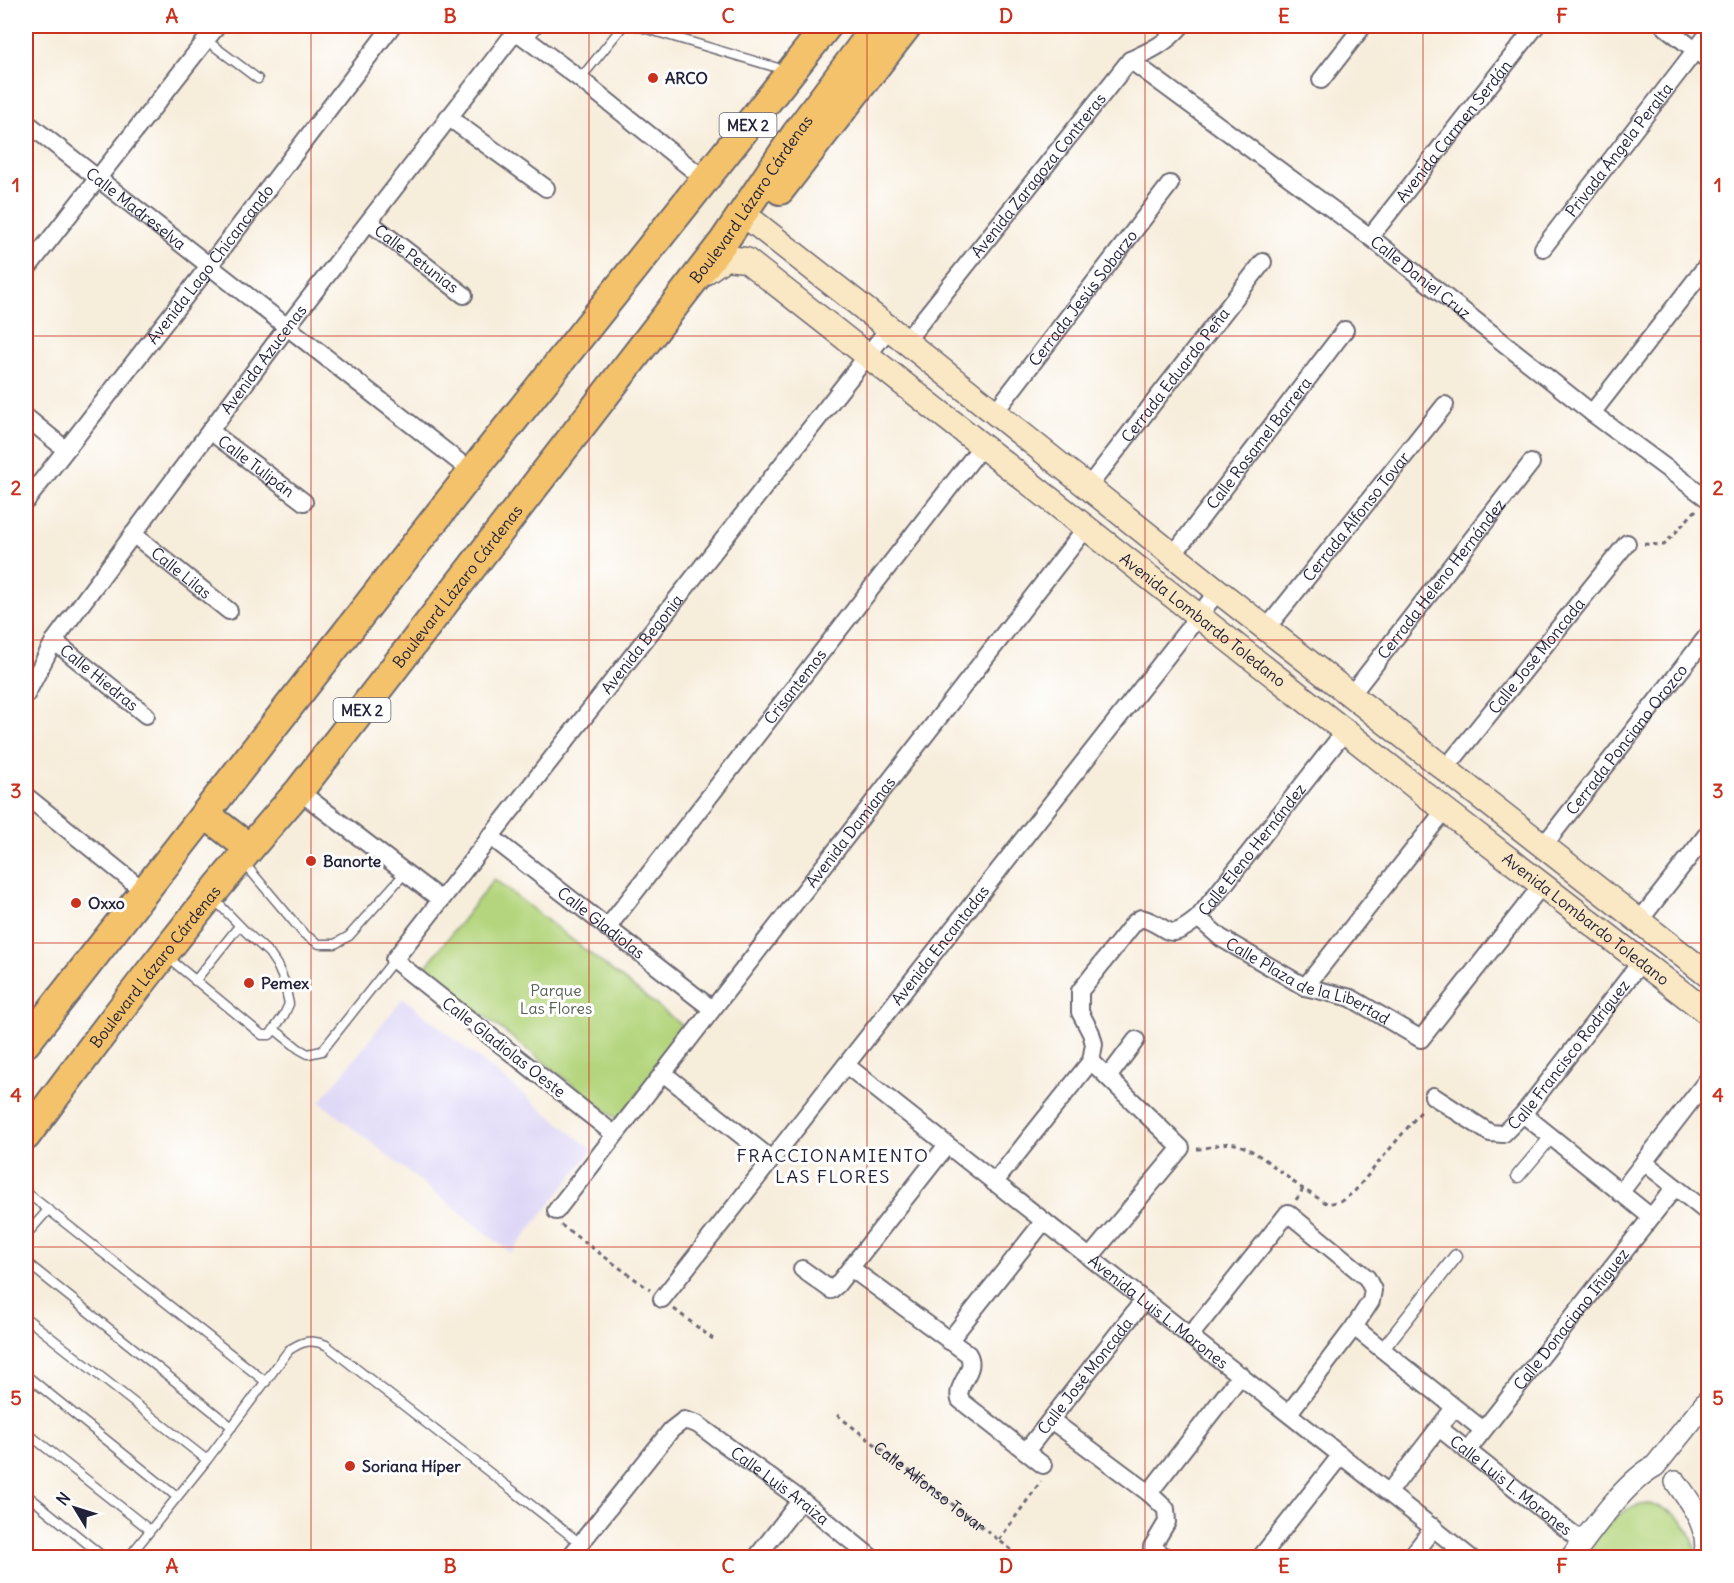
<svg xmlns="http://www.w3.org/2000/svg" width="1734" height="1583" font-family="Delius,sans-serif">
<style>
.built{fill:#ddd5f6}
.green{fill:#b4d57d;stroke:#6b7c5c;stroke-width:1.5}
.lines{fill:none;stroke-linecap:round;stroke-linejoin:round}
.service-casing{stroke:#6d6973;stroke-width:11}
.pedestrian-casing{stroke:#6d6973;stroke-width:15}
.minor-casing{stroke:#6d6973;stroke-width:20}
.tertiary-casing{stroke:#6d6973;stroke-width:24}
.secondary-casing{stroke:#6d6973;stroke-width:27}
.trunk-casing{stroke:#6d6973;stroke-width:32}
.path{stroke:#6d6973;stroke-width:3;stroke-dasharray:4.5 4.5;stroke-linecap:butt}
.service{stroke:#fff;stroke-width:8}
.pedestrian{stroke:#fff;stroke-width:12}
.minor{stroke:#fff;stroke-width:16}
.tertiary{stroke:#fff;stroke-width:21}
.secondary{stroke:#fae7c3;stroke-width:24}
.trunk{stroke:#f3c26a;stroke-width:28}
.grid{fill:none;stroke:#c8321e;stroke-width:1.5;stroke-opacity:0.55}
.poi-dot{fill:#c8321e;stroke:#fff;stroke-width:2}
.labels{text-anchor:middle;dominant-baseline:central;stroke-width:6;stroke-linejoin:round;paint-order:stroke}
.shield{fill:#fff;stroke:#646476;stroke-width:1.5}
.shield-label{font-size:15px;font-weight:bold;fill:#22223b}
.poi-label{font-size:16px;font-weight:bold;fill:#22223b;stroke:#fff;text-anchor:start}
.street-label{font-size:16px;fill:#22223b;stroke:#fff}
.park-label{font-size:16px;fill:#556152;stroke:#fff}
.neighbourhood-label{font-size:18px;letter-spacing:1.5px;fill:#22223b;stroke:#fff}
.neatline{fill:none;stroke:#c8321e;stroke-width:2}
.grid-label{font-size:20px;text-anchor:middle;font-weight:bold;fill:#c8321e}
</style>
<rect width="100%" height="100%" fill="#fff"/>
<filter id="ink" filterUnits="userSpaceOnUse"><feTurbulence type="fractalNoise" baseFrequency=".0167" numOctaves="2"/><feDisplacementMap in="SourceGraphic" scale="12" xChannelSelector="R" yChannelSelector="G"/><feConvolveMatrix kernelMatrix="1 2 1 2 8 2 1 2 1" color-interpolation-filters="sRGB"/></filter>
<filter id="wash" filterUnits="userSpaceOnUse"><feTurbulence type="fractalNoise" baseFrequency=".008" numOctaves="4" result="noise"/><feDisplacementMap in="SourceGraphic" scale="24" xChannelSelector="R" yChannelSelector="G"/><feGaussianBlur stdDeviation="1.35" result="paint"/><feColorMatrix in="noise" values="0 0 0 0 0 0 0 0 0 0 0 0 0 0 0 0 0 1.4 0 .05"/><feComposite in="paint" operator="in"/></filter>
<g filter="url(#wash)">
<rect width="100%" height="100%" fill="#f7eddb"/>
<path class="built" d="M403 998 593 1150 511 1253 320 1102Z"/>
<path class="green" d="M494 879 688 1030 618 1120 424 969Z
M1649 1504C1676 1509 1696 1528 1695 1558H1580C1600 1533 1616 1506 1649 1504Z"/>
</g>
<g filter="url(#ink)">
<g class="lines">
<g class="service-casing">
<path id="service" d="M637 26 778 68
M528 39 539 26
M206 40 258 79
M580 79 623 26
M244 863 304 934 319 944H335L349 936 405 873
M213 898 246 932 269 953 277 965 284 981 289 1004 284 1015 274 1029 299 1049 308 1054 322 1051 394 960
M166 956 262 1035H270L274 1029
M195 981 239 926
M26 1192 266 1382
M26 1235 48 1210
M26 1262 232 1427
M26 1318 207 1460
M26 1375 177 1497
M26 1432 150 1530
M26 1494 105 1558
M26 1546 40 1558
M128 1558 207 1460 289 1350C303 1341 310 1339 326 1345L580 1543"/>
</g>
<g class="pedestrian-casing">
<path id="pedestrian" d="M1518 1176 1551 1137
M1382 1350 1456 1256"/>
</g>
<g class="minor-casing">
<g id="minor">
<path d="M509 26 580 79 698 174"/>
<path d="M1664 26 1708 60"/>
<path id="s2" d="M1130 60 1370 237 1592 413 1708 499"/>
<path d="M1321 80 1363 26"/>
<path d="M448 117 546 188"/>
<path id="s3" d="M26 122 472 472"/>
<path id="s4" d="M369 222 464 295"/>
<path id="s5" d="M1370 237 1536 26"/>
<path id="s6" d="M1543 248 1708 34"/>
<path d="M26 270 217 26"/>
<path id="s7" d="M906 341 1130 60C1150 51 1167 43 1181 26"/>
<path id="s8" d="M995 412 1170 184"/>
<path d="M1592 413 1708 264"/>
<path d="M26 417 65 449"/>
<path id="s9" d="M210 431 304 502"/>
<path id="s10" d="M1088 487 1263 262"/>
<path id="s11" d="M26 501 209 266 392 26"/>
<path id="s12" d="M133 534 229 611"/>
<path id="s13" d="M1173 555 1345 330"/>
<path id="s14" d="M1266 629 1445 405"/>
<path id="s15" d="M54 641 146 715"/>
<path id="s16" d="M26 695 54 641 91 591 287 327 516 31"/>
<path id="s17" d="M1351 695 1531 463"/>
<path id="s18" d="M1446 768 1627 543"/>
<path d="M299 791 441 900"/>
<path d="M26 796 144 891"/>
<path id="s19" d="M490 836 712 1009"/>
<path id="s20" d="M1544 845 1708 635"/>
<path id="s21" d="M1198 918 1221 938 1305 987 1351 998 1421 1039 1542 885"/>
<path d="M1640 920 1708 833"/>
<path id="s22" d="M607 928 982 446"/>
<path d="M1305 987 1445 810"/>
<path id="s23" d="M846 1065 1471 1558"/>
<path d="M663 1073 771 1159"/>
<path d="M1109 1076 1136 1040"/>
<path id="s24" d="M1433 1096 1490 1133 1503 1134 1523 1114 1641 962"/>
<path d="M1523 1114 1651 1217"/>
<path id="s25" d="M614 1134 394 960 889 328"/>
<path d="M1644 1162 1708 1213"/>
<path id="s26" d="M994 1183 1091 1061 1094 1044 1091 1033 1080 1012V991L1134 923 1141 918C1171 926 1165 945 1198 918L1345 731"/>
<path d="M1620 1193 1708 1079"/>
<path id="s27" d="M556 1211 1086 528"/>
<path d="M1090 1257 1181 1148 1091 1061"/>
<path d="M802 1269 831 1290 837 1285 947 1145"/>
<path d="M852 1269 968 1354C978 1371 955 1383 960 1400L1043 1465"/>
<path id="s28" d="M662 1299 1218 591"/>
<path d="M1354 1327 1483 1430"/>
<path d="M1190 1336 1288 1213 1367 1278 1373 1290 1371 1301 1354 1327 1289 1413"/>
<path d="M949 1341 1044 1221"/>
<path d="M1051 1420 1149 1493 1166 1509 1167 1522 1152 1547 1167 1558"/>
<path id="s29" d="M1439 1428 1583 1542"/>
<path id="s30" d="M1027 1450 1144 1300"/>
<path id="s31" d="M1467 1451 1675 1187"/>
<path d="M1389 1492 1454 1408"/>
<path d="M1149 1493 1241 1375"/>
<path id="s32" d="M569 1558 671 1430 684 1420 697 1424 801 1500 872 1558"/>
<path d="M756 1558 801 1500"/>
<path d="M1260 1558 1341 1455"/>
<path d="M1410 1558 1434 1527"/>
</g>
</g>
<g class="tertiary-casing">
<path id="tertiary" d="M1676 1482C1691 1503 1712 1530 1704 1558
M1571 1558C1592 1530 1626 1481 1655 1466L1708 1400"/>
</g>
<g class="secondary-casing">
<g id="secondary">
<path d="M755 223 889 328 1218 591 1708 975"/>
<path id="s33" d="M701 275 725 258 746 260 1445 810 1708 1013"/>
</g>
</g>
<g class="trunk-casing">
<g id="trunk">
<path d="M780 190 907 26"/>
<path d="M205 814 249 848"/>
<path d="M26 1043 472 472 827 26"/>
<path id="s34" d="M26 1136C113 1018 202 901 299 791L724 241 796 134 877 26"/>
</g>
</g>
<g class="path">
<path d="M1644 544 1664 545 1696 510"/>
<path d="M1197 1149C1209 1149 1223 1141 1235 1144 1257 1149 1284 1176 1303 1189"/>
<path d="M1296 1200 1303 1189 1328 1204 1343 1200 1354 1192 1423 1109"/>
<path d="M561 1225 650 1290"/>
<path d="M674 1309 713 1339"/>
<path id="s1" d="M837 1415 1022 1558"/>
<path d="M999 1540 1041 1481"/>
</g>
<use href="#service" class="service"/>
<use href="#pedestrian" class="pedestrian"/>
<use href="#minor" class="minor"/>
<use href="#tertiary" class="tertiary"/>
<use href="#secondary" class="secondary"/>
<use href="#trunk" class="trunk"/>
</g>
</g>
<path class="grid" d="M311 26V1558M589 26V1558M867 26V1558M1145 26V1558M1423 26V1558M26 336H1708M26 640H1708M26 943H1708M26 1247H1708"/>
<g class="poi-dot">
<circle cx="653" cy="78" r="6"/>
<circle cx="311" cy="861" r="6"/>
<circle cx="76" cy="903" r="6"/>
<circle cx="249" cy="983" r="6"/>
<circle cx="350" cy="1466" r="6"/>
</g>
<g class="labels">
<g class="shield">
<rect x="719.5" y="113" width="57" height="24" rx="4.5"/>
<rect x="333.5" y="698" width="57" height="24" rx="4.5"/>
</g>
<g class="shield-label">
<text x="748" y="125">MEX 2</text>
<text x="362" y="710">MEX 2</text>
</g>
<g class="poi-label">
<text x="665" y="78">ARCO</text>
<text x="323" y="861">Banorte</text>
<text x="88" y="903">Oxxo</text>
<text x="261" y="983">Pemex</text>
<text x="362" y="1466">Soriana Híper</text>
</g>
<g class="street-label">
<text stroke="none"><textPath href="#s5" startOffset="135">Avenida Carmen Serdán</textPath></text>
<text stroke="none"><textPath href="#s6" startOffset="124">Privada Ángela Peralta</textPath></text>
<text stroke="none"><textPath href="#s7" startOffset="212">Avenida Zaragoza Contreras</textPath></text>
<text stroke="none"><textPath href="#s34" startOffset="1185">Boulevard Lázaro Cárdenas</textPath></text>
<text stroke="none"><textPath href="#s3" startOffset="140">Calle Madreselva</textPath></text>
<text stroke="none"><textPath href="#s4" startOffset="60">Calle Petunias</textPath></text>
<text stroke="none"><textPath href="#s11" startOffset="300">Avenida Lago Chicancando</textPath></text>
<text stroke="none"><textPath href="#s2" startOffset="363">Calle Daniel Cruz</textPath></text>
<text stroke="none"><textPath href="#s8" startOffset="144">Cerrada Jesús Sobarzo</textPath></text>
<text stroke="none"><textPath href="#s16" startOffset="412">Avenida Azucenas</textPath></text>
<text stroke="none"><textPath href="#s10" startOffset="142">Cerrada Eduardo Peña</textPath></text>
<text stroke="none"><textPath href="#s13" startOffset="141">Calle Rosamel Barrera</textPath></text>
<text stroke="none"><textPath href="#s9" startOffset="58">Calle Tulipán</textPath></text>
<text stroke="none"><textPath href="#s14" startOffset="144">Cerrada Alfonso Tovar</textPath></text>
<text stroke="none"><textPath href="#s12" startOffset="62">Calle Lilas</textPath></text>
<text stroke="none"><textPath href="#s17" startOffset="147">Cerrada Heleno Hernández</textPath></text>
<text stroke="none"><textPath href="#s34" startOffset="699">Boulevard Lázaro Cárdenas</textPath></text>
<text stroke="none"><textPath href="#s33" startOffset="632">Avenida Lombardo Toledano</textPath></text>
<text stroke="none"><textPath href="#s25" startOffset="682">Avenida Begonia</textPath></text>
<text stroke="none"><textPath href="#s18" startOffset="144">Calle José Moncada</textPath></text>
<text stroke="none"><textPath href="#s15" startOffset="58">Calle Hiedras</textPath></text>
<text stroke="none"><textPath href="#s22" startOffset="306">Crisantemos</textPath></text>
<text stroke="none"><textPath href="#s20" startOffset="134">Cerrada Ponciano Orozco</textPath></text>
<text stroke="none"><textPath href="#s27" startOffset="480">Avenida Damianas</textPath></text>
<text stroke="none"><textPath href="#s26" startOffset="476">Calle Eleno Hernández</textPath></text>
<text stroke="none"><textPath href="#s33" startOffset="1118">Avenida Lombardo Toledano</textPath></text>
<text stroke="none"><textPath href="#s19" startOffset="141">Calle Gladiolas</textPath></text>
<text stroke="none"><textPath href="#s28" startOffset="450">Avenida Encantadas</textPath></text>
<text stroke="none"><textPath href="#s34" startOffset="213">Boulevard Lázaro Cárdenas</textPath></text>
<text stroke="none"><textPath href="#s21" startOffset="128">Calle Plaza de la Libertad</textPath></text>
<text transform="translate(504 1047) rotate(38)">Calle Gladiolas Oeste</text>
<text stroke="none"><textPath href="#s24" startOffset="184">Calle Francisco Rodríguez</textPath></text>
<text stroke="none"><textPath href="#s23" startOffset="398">Avenida Luis L. Morones</textPath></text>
<text stroke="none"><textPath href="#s31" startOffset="168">Calle Donaciano Iñiguez</textPath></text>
<text stroke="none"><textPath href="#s30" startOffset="94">Calle José Moncada</textPath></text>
<text stroke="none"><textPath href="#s29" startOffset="92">Calle Luis L. Morones</textPath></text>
<text stroke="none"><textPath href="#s32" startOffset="297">Calle Luis Araiza</textPath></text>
<text stroke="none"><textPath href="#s1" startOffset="117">Calle Alfonso Tovar</textPath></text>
</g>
<g class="park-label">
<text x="556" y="990">Parque<tspan x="556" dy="18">Las Flores</tspan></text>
</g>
<g class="neighbourhood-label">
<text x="833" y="1155">FRACCIONAMIENTO<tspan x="833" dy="21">LAS FLORES</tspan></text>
</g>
</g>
<rect width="1734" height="1583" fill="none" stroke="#fff" stroke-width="66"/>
<g transform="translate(75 1508) rotate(308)" stroke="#ffffff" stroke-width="4.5" paint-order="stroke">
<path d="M0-4.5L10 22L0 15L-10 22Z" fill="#22223b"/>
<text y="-9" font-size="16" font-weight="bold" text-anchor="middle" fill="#22223b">N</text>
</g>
<rect x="33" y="33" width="1668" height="1517" class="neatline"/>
<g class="grid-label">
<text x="172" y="23">A</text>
<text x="450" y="23">B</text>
<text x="728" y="23">C</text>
<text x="1006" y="23">D</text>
<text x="1284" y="23">E</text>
<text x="1562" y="23">F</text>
<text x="16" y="192">1</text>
<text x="1718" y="192">1</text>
<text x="16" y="495">2</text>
<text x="1718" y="495">2</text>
<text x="16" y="798">3</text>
<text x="1718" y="798">3</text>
<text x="16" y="1102">4</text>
<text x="1718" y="1102">4</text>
<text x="16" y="1405">5</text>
<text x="1718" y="1405">5</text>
<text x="172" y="1573">A</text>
<text x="450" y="1573">B</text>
<text x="728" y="1573">C</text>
<text x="1006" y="1573">D</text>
<text x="1284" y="1573">E</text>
<text x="1562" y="1573">F</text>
</g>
</svg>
